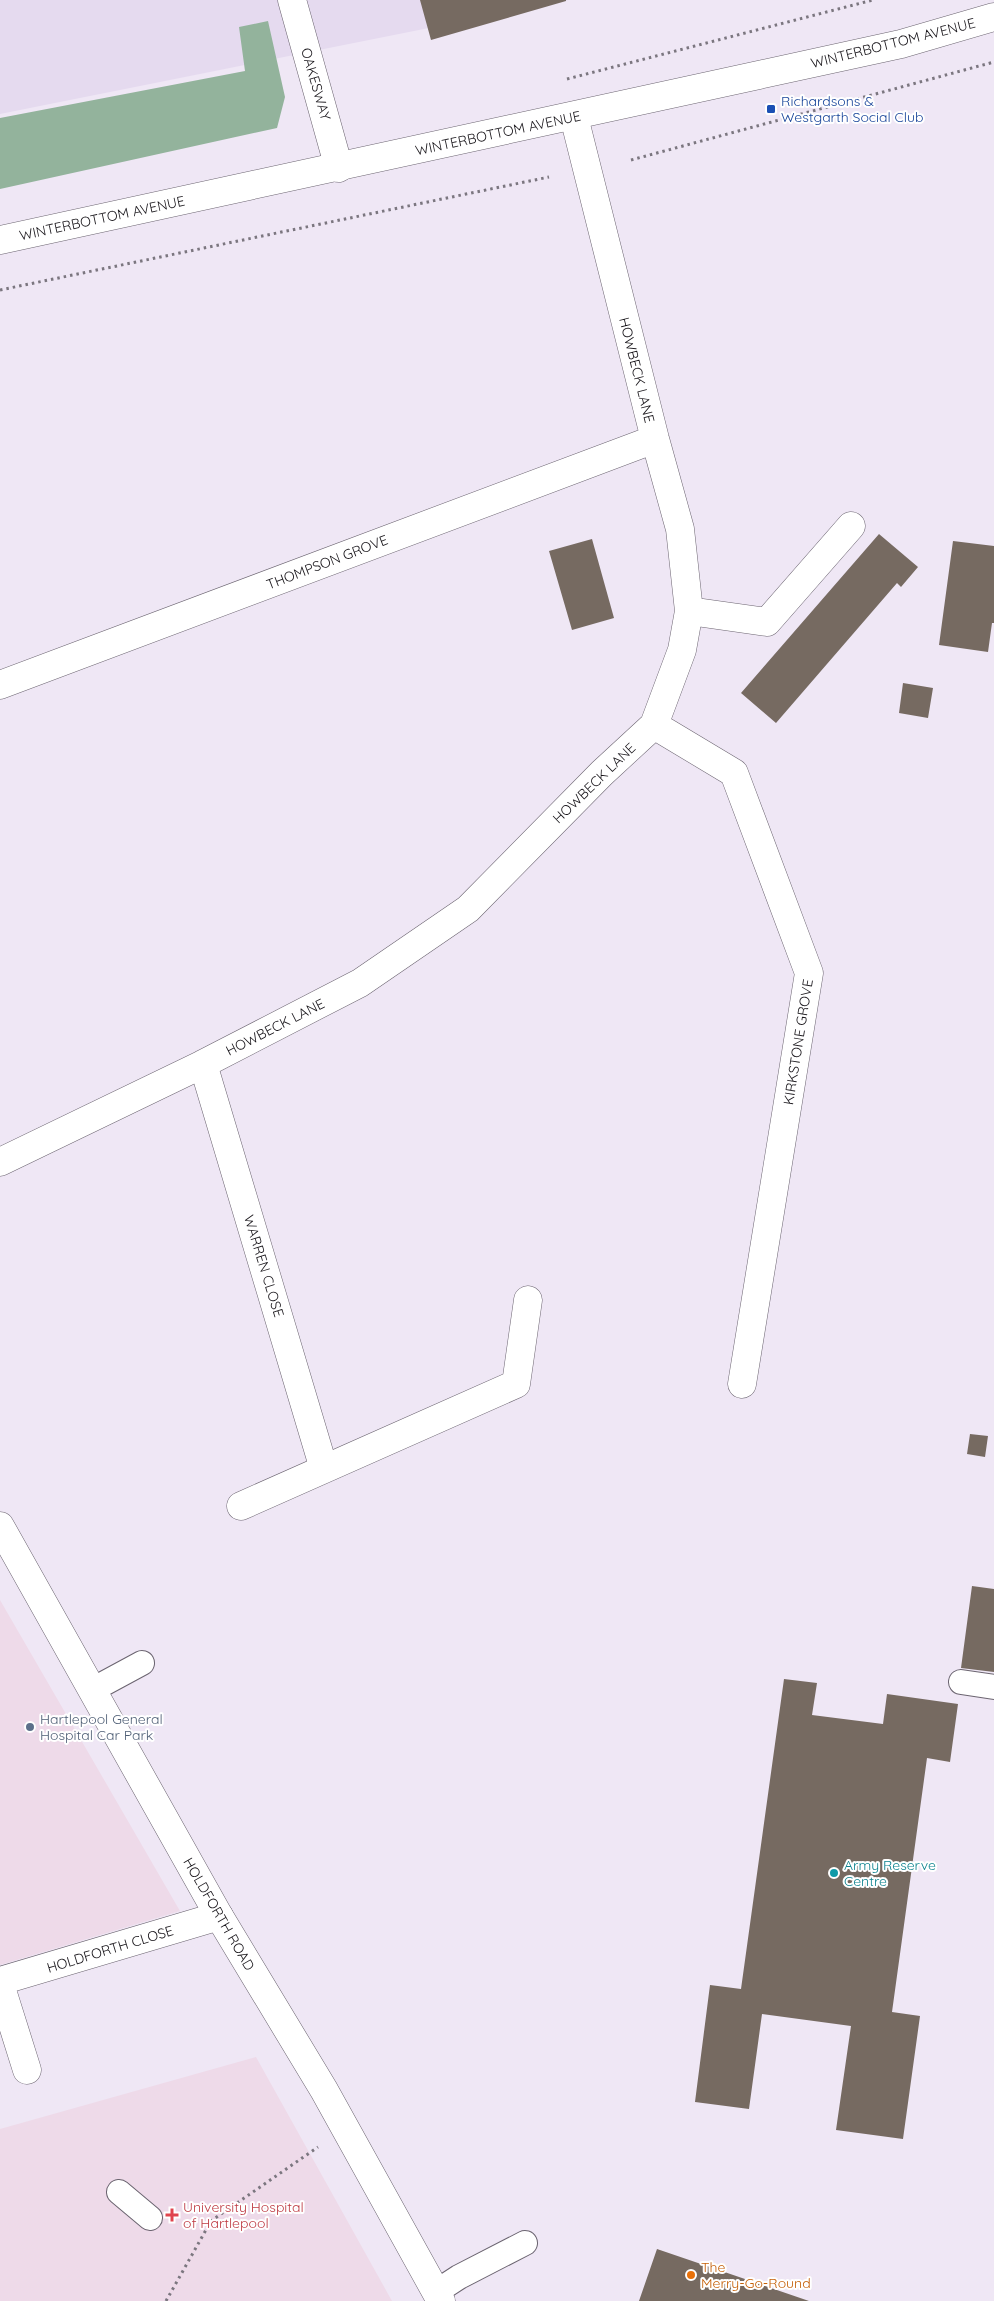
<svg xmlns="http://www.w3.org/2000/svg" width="994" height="2301" font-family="Quicksand,sans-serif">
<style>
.built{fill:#e5daef}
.medical{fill:#eedae9}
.forest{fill:#93b39c}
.building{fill:#766a61}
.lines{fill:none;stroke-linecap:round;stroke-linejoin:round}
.lane-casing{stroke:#6b6470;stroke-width:26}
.street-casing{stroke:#6b6470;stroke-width:29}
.secondary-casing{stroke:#6b6470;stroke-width:29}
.path{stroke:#7b767f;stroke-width:3;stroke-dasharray:2.5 4;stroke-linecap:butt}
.lane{stroke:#fff;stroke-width:24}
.street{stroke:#fff;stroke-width:28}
.secondary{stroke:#fff;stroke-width:28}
.transit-dot{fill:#1a4fb4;stroke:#fff;stroke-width:2}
.service-dot{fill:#5c6f8a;stroke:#fff;stroke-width:2}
.culture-dot{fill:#0f9aa8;stroke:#fff;stroke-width:2}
.health-dot{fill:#e0444e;stroke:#fff;stroke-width:2}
.food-dot{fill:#e8710a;stroke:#fff;stroke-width:2}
.labels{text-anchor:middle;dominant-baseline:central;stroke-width:4;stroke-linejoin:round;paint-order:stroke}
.street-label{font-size:14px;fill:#18151a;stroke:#fff}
.transit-label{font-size:14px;fill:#164399;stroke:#fff;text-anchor:start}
.service-label{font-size:14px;fill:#4e5e75;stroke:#fff;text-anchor:start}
.culture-label{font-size:14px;fill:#0d838f;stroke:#fff;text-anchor:start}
.health-label{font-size:14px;fill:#be3a42;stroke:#fff;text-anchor:start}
.food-label{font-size:14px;fill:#c56008;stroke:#fff;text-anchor:start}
</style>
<rect width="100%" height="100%" fill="#efe7f5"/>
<path class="built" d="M0 0H569L0 114Z"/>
<path class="medical" d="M0 1600 180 1911 0 1965Z
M256 2057 392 2301H0V2129Z"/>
<path class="forest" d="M268 21 285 97 277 128 0 189V118L245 71 239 27Z"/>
<path class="building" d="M420 0H566V1L431 40Z
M879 534 918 567 901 587 897 583 776 723 741 693Z
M592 539 614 618 572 630 549 551Z
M953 541 994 546V623H992L988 652 939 645Z
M903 683 933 688 928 718 899 713Z
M970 1434 988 1436 985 1457 967 1454Z
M972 1586 994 1589V1672L961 1668Z
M784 1679 817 1683 812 1715 883 1724 887 1694 958 1704 950 1762 927 1758 892 2012 920 2016 903 2139 836 2130 851 2026 762 2014 749 2109 695 2102 710 1985 741 1989Z
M657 2249 809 2301H639Z"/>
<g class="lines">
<g class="lane-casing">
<path id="lane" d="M961 1682 994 1687
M92 1690 142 1663
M119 2192 150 2218
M436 2292 459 2277 525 2243"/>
</g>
<g class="street-casing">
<path id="street" d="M292 0 339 168
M689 611 767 622 851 526
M0 685 655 439
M654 725 734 773 809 973 742 1384
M203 1064 324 1469
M0 1162 203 1064 360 983 468 909 602 773 654 725 682 650 689 611 680 529 655 439 574 117
M241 1506 516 1384 528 1300
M0 1981 219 1916
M0 1984 27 2070"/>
</g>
<g class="secondary-casing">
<path id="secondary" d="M0 240 901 44 994 17
M0 1526 219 1916 324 2090 441 2301"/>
</g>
<path class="path" d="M567 79 873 0
M631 160 994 62
M0 290 549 177
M166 2301 211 2221 318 2147"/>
<use href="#lane" class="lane"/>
<use href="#street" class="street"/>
<use href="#secondary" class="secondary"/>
</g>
<rect class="transit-dot" x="766" y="104" width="10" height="10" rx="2.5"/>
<circle class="service-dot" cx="30" cy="1727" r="5"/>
<circle class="culture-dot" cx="834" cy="1873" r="5"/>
<path class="health-dot" d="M169.5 2207.5h5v5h5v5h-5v5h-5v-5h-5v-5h5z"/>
<circle class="food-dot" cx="691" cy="2275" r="5"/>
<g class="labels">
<g class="street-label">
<text transform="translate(893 43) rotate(-14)">WINTERBOTTOM AVENUE</text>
<text transform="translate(316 84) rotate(74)">OAKESWAY</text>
<text transform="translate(498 133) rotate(-12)">WINTERBOTTOM AVENUE</text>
<text transform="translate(102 218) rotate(-12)">WINTERBOTTOM AVENUE</text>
<text transform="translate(637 370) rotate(76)">HOWBECK LANE</text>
<text transform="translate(327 562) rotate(-21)">THOMPSON GROVE</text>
<text transform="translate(594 783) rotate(-44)">HOWBECK LANE</text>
<text transform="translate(275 1027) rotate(-27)">HOWBECK LANE</text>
<text transform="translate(798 1042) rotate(-81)">KIRKSTONE GROVE</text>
<text transform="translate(264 1266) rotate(73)">WARREN CLOSE</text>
<text transform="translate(219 1914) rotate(60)">HOLDFORTH ROAD</text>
<text transform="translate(110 1949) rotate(-17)">HOLDFORTH CLOSE</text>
</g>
<g class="transit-label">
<text x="781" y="101">Richardsons &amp;<tspan x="781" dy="16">Westgarth Social Club</tspan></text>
</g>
<g class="service-label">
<text x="40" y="1719">Hartlepool General<tspan x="40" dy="16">Hospital Car Park</tspan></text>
</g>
<g class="culture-label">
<text x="844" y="1865">Army Reserve<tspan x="844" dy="16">Centre</tspan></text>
</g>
<g class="health-label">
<text x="183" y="2207">University Hospital<tspan x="183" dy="16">of Hartlepool</tspan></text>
</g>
<g class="food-label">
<text x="701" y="2267">The<tspan x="701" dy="16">Merry-Go-Round</tspan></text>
</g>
</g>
</svg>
